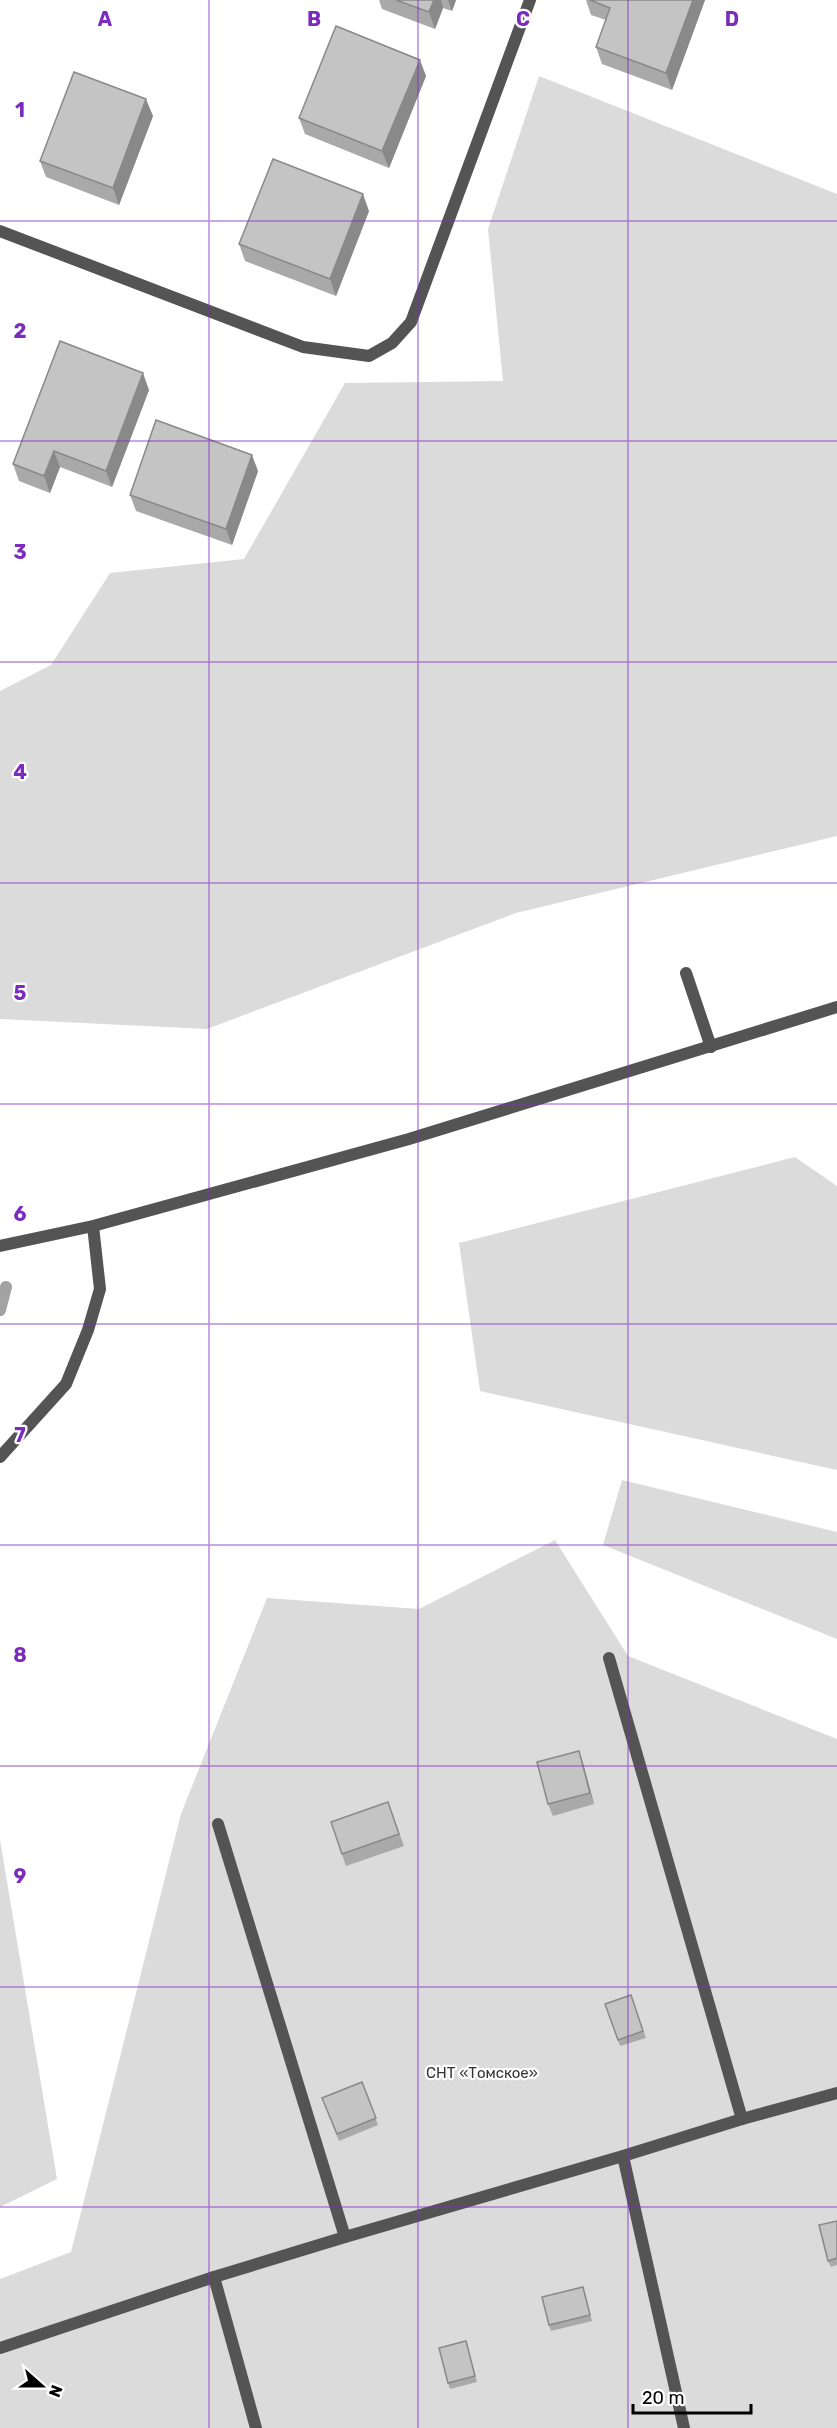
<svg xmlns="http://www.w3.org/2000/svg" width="837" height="2428" font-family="Rubik,sans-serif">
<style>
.green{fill:#dbdbdb}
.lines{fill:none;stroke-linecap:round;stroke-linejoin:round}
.stream{stroke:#a2a2a2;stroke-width:12}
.lane{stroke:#545454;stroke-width:12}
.street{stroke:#545454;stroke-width:12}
.wall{fill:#a9a9a9}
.shaded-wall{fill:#898989}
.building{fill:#c4c4c4;stroke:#898989;stroke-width:1.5}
.grid{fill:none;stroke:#7b2cbf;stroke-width:1.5;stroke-opacity:0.55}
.labels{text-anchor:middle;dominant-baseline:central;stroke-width:4.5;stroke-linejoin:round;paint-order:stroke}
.park-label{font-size:15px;fill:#323232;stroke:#fff}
.grid-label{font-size:20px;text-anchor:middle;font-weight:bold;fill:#7b2cbf;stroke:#fff;stroke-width:4.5;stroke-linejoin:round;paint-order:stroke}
</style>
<rect width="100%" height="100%" fill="#fff"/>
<path class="green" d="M539 76 837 194V836L516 913 207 1029 0 1019V691L51 665 110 573 244 559 345 383 503 381 488 229Z
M795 1157 837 1186V1470L480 1391 459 1243Z
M622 1480 837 1532V1639L603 1545Z
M555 1540 628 1656 837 1739V2428H0V2279L71 2252 181 1814 267 1598 419 1609Z
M0 1840 57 2179 0 2207Z"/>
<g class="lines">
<path class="stream" d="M0 1310 6 1287"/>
<path class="lane" d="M686 973 711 1047
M0 1246 93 1226 409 1139 837 1007
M0 1457 66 1384 88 1330 100 1289 93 1226
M609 1658 742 2119
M218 1824 345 2237
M623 2156 684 2428
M214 2277 256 2428"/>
<path class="street" d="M0 231 303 347 369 356 392 343 411 322 530 0
M0 2348 214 2277 345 2237 623 2156 742 2119 837 2093"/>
</g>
<path class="wall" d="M379 0H456L452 11 443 8 435 29 382 9Z
M586 0H705L672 90 602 64 596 47 606 20 591 15Z
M426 76 389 168 305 134 299 118Z
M153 116 119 205 46 177 40 161Z
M369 211 336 296 245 261 239 244Z
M149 390 112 487 60 467 50 493 19 481 13 464Z
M258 471 232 545 136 511 130 495Z
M583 1763 594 1804 553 1816 548 1804Z
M388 1802 404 1846 346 1866 331 1822Z
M631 1995 646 2038 620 2046 605 2004Z
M362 2082 378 2125 339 2141 322 2098Z
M837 2221V2265L831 2267 828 2261Z
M585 2293 592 2321 551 2331 549 2325Z
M468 2348 477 2382 450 2389 448 2383Z"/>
<path class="shaded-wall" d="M434 0H441L443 8 435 29 429 12Z
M448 0H456L452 11Z
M693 0H705L672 90 666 73Z
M420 60 426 76 389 168 382 151Z
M146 99 153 116 119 205 113 188Z
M363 194 369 211 336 296 330 279Z
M143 373 149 390 112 487 106 471Z
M54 451 60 467 50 493 44 476Z
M252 455 258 471 232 545 226 529Z
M579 1751 583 1763 594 1804 590 1793Z"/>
<path class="building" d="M396 0H434L429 12Z
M590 0H693L666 73 596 47 610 8Z
M336 26 420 60 382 151 299 118Z
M74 72 146 99 113 188 40 161Z
M273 159 363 194 330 279 239 244Z
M60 341 143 373 106 471 54 451 44 476 13 464Z
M156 420 252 455 226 529 130 495Z
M579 1751 590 1793 548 1804 537 1762Z
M388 1802 399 1834 342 1854 331 1822Z
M631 1995 643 2031 618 2040 605 2004Z
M362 2082 376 2118 337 2134 322 2098Z
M837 2221V2258L828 2261 819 2225Z
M583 2287 590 2315 549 2325 542 2297Z
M466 2341 475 2376 448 2383 439 2348Z"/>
<path class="grid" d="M209 0V2428M418 0V2428M628 0V2428M0 221H837M0 441H837M0 662H837M0 883H837M0 1104H837M0 1324H837M0 1545H837M0 1766H837M0 1987H837M0 2207H837"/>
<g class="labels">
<g class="park-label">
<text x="482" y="2073">СНТ «Томское»</text>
</g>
</g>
<g class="grid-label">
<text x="105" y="26">A</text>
<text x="314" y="26">B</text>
<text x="523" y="26">C</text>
<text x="732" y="26">D</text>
<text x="20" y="117">1</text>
<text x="20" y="338">2</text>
<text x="20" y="559">3</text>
<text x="20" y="779">4</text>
<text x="20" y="1000">5</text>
<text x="20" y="1221">6</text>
<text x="20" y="1442">7</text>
<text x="20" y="1662">8</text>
<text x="20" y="1883">9</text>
</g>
<g transform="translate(42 2386) rotate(111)" stroke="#ffffff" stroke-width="4.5" paint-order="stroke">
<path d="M0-4.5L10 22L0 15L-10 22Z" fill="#000000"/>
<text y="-9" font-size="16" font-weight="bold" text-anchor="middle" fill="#000000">N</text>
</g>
<path d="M633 2404v9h118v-9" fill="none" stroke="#000000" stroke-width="3"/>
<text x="642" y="2404" font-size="18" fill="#000000" stroke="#ffffff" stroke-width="4.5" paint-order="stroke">20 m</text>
</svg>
